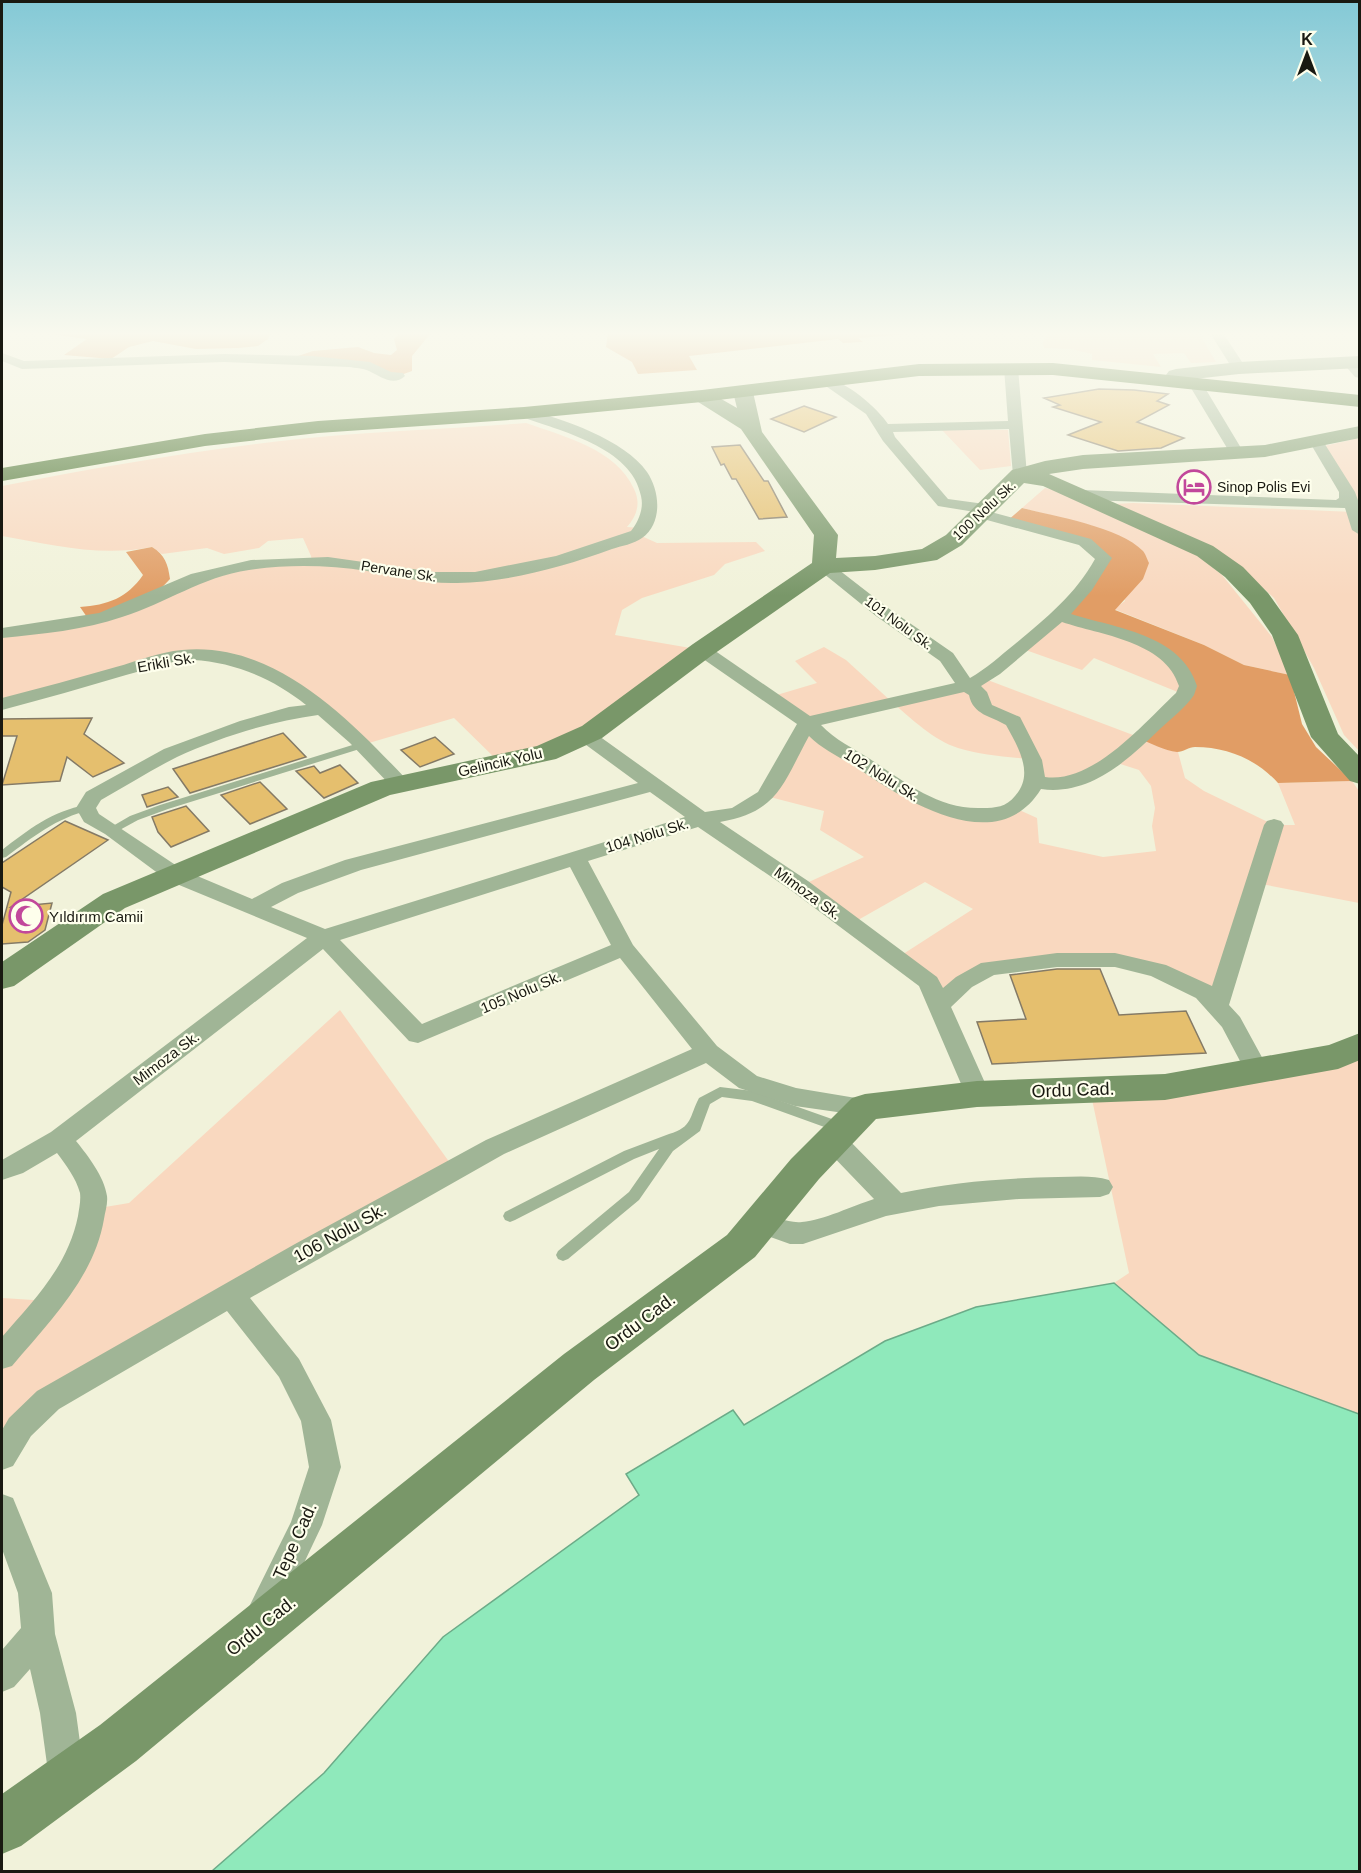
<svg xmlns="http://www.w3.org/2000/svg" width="1361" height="1873" font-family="Arial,sans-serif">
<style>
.green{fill:#f9d8bf;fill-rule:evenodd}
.forest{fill:#e19d65}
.water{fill:#8fe9bb;stroke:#6cab88;stroke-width:1.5}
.building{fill:#e5bf6e;stroke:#847a66;stroke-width:1.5}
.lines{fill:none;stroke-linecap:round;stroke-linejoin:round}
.lane{fill:#a0b596;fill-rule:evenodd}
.street{fill:#a0b596;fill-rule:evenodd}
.secondary{fill:#799769;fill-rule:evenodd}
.highway{fill:#456f2b;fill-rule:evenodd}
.labels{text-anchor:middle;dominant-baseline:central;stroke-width:4.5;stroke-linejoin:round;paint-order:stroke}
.far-poi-label{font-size:14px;fill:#191911;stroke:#feffec;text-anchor:start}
.far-street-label{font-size:14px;fill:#191911;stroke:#feffec}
.street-label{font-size:15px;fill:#191911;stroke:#feffec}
.poi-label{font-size:15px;fill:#191911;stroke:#feffec;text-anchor:start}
.near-street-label{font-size:18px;fill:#191911;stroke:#feffec}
</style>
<rect width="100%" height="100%" fill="#f1f2da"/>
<path class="green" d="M1049 333H1199L1216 362 1191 363 1184 353 1153 354 1161 367 1092 360V354L1071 349 1044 348 1043 342Z
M526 423C565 437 616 449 634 489 641 503 637 516 627 527L640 528 637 534 657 543 756 542 765 551 725 564 714 575 642 598 622 610 615 635 702 650 592 732 500 763 454 718 362 745 264 671 209 656 162 660 2 704V632L105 617 196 579 257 565 312 562 311 556 303 538 268 541 259 548 224 554 207 548 162 554 152 547C100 557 52 545 2 536V486C100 467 199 450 299 439 374 431 451 429 526 423Z
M942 430H1008L1011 466 980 470Z
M1359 438V751L1344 735 1314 668 1274 598 1246 572 1114 504 1133 503 1354 512 1320 447Z
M1045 488 1065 492 1196 554 1222 575 1272 637 1290 675 1244 665 1204 645 1114 609 1125 601 1092 526 1022 508Z
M1060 616 1170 656 1185 695 1094 658 1082 670 1020 648Z
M824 647 846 660 893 703 985 679 1178 752 1185 778 1204 791 1274 825H1295L1278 783 1352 781 1359 791V903L1256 883 1217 1007 1204 992 1115 960 989 968 939 1005 897 958 973 909 925 882 851 924 800 886 864 857 820 830 824 811 766 796 807 723 770 697 817 683 795 661ZM893 703C912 719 933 740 958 748 981 755 1007 757 1031 759L1033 782 1091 774 1111 761 1139 770 1151 786 1155 808 1152 826 1156 851 1103 857 1039 843 1037 818 1015 808H940L808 723Z
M340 1010 455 1170 85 1379 4 1450 2 1456V1298L49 1301 93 1209 129 1203Z
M1359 1045V1414L1199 1355 1114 1283 1129 1273 1090 1090Z"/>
<path class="forest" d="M21 333H271L268 339 258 346 238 348 196 349 153 341 129 347 111 359 64 355 87 339 50 334Z
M401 333H431L412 356V371L398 376 370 366 286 360 313 351 358 347 374 353 391 355 397 350 394 339Z
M608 333H924L858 338 863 342 843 343 838 339 689 356 697 370 638 374 632 362 606 347Z
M1022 508C1054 516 1120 527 1143 551 1145 553 1147 559 1149 563L1143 579 1115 610 1204 645 1244 665 1290 675 1302 724 1316 747 1352 781 1278 783C1256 759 1227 747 1195 747 1189 747 1183 752 1177 752 1165 751 1149 742 1137 738L1185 695 1170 656 1060 616 1104 558 1085 542 1007 521Z
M152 547C165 555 168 564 170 579L149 601 89 620 80 607C108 605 127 598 143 575L126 552Z"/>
<path class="water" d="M1114 1283 1199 1355 1359 1414V1871H212L324 1773 443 1637 639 1495 626 1474 733 1410 744 1425 885 1341 976 1307Z"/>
<path class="building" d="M1099 389 1134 390 1168 394 1157 401 1169 405 1137 422 1184 438 1161 448 1118 451 1068 435 1101 422 1053 407 1060 405 1044 398Z
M804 406 836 417 804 432 771 419Z
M740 445 764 481H768L787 517 759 519 736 479H732L724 464 721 465 712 447Z
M92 718 84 734 124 763 93 777 67 757 60 781 2 785 17 736H2V719Z
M283 733 306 757 190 793 173 769Z
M435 737 454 754 420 767 401 750Z
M340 765 358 783 324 798 296 771 314 766 320 773Z
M260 782 287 809 250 824 221 795Z
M168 787 178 797 147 807 142 795Z
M186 806 209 831 171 847 158 832 152 817Z
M65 821 108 840 11 907 52 903 45 930 28 942 2 944V925L11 892 2 887V863Z
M1057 969H1100L1119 1015 1186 1011 1206 1053 992 1064 977 1022 1026 1019 1010 975Z"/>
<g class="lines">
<path class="lane" d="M362 742 367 745 366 747 168 809 138 820 116 832H108L106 830 130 816 160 805Z
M86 805 91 808 90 810C56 818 33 837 6 857L2 858V850C28 830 52 811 86 805Z
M720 1087 753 1091 846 1124 848 1128 846 1132 841 1133 752 1101 722 1097 710 1104 700 1131 673 1151 639 1200 568 1259 563 1261 558 1259 556 1255 558 1251 629 1192 659 1149 634 1159 515 1220 510 1222 505 1220 503 1216 505 1212 624 1151 669 1134C693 1127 689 1117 699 1098Z"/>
<path class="street" d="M1210 333H1223L1246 368 1244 371H1234Z
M2 353 24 361 224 354 312 356 370 362 391 372 403 373 405 376C393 387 380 376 369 371 363 368 355 368 349 367L224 362 22 369 2 361Z
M1350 359 1360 365V378L1355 377 1343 363Z
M1011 364 1018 368 1027 475 1025 478 1020 479 1013 475 1009 429 893 432 895 437 948 499 992 505 995 508 991 512 1091 539 1112 558 1092 590 1071 614C1115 628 1181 634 1197 686L1194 695C1186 707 1172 718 1161 728 1128 760 1090 796 1041 789 998 859 907 802 859 769 842 758 823 750 809 736 783 783 779 812 720 822L808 881 937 977 943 988 956 977 981 963 1057 953H1115L1166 965 1212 986 1264 825 1267 821 1274 819 1281 821 1284 825 1229 1005 1240 1017 1270 1072 1267 1078 1258 1081 1249 1078 1222 1027 1196 998 1151 976 1115 967H1057L994 975 972 987 951 1007 990 1094 986 1100 977 1103 968 1100 919 986 792 891 698 827 588 861 633 945 717 1046 757 1076 796 1088 874 1101 878 1107 874 1113 865 1116 795 1106 739 1088 706 1063 504 1154 250 1298 299 1359 331 1420 341 1467 322 1525 276 1622 264 1627 252 1622 247 1611 291 1522 309 1467 301 1421 279 1377 227 1311 59 1409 31 1436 13 1466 2 1470V1430L9 1418 37 1391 295 1244 486 1140 692 1049 620 958 418 1043 409 1041 323 949 76 1141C88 1156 104 1176 107 1196 108 1204 105 1212 104 1219 94 1278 49 1322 12 1366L2 1369V1337C34 1300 68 1266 78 1216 79 1209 81 1201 80 1193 76 1178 66 1165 57 1153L23 1173 2 1180V1160L51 1132 307 938 167 880 105 834 84 822 76 808 86 792 164 749 240 721 289 707 306 705C274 679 234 662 193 660 170 660 148 669 126 675 85 687 44 699 2 710V698C40 688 78 678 116 667 138 661 159 652 182 650 275 641 349 719 407 780L410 784 407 788H393L350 743 318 715C272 721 220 737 177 757 151 770 126 786 101 800L96 808 99 814 183 870 252 899 282 883 345 860 638 783 578 739 575 735 578 731H592L705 812 732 808 758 792 797 724 696 654 693 650 696 646H708L810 716 955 683 940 661 876 616 818 569 816 566 818 563H830L888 608 953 653 970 678C986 669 1000 656 1015 644 1046 618 1075 595 1095 559L1079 545 976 517 975 512 938 506 883 441 866 414 820 382 822 379C840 375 879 409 888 424L1008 421 1004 368ZM1062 622C1100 635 1165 641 1179 686L1176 693C1144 723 1093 784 1045 777L1042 760 1020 717 992 705 987 692 981 686 1000 674ZM964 692 969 695C973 715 991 716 1006 725 1018 747 1035 774 1015 796 1006 807 996 808 982 808 939 810 905 782 870 759 853 748 835 740 821 725ZM650 792 685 817 325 929 271 907 298 893 361 870ZM570 867 611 945 422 1024 340 940Z
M1195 379 1202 383 1244 453 1242 456H1232L1230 453 1188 383Z
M524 409C562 418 625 440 647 472 660 491 663 523 642 538 634 544 621 546 612 549 563 567 509 582 457 583 426 584 397 576 367 571 329 565 288 564 249 570 201 577 167 603 122 617 84 630 42 634 2 638V628L99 613 191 574 251 560 328 557 434 572H475L556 556 631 531C639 521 644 508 641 496 632 447 560 431 519 416L517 413Z
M1316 437 1321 438 1355 492 1360 506V535L1352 530 1345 508 1082 500 1074 495 1082 490 1336 500 1339 498V492L1309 441Z
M833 1130 842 1133 901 1193C952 1182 1006 1178 1058 1177 1075 1177 1093 1175 1109 1180L1113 1187 1109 1194 1100 1197 1019 1199 939 1206 886 1216 803 1244H790L751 1230 747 1223 751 1216C769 1210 783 1224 802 1222 824 1220 852 1206 874 1199L824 1147 820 1140 824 1133Z
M2 1494 13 1498 52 1593 55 1634 76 1713 85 1779 80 1792 67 1797 54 1792 49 1779 40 1713 30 1669 14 1687 2 1692V1650L21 1628 18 1593 2 1549Z"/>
<path class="secondary" d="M1360 356V368L1239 374 1176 381 1169 379 1166 375 1169 371 1176 369 1239 362Z
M743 386 750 388 753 392 762 432 838 535 836 558 875 556 922 549 946 535 1012 470 1045 461 1083 455 1265 445 1360 426V438L1265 457 1083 469 1049 474 1213 546 1243 567 1268 593 1298 635 1338 734 1360 757V784L1350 781 1311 737 1272 635 1250 603 1225 577 1197 556 1043 486 1024 483 962 545 937 560 875 570 830 573 711 656 602 738 556 759 390 795 125 908 14 986 2 989V962L103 894 371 782 537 746 582 726 693 644 812 563 814 535 741 429 695 400 692 396 695 392H709L737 408 733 392 736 388Z
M1360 1033V1060L1338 1069 1165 1100 977 1107 876 1119 819 1179 755 1257 594 1380 136 1761 21 1846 2 1854V1794L100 1725 564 1354 727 1235 791 1159 852 1098 865 1094 977 1081 1165 1074 1329 1045Z"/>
<path class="highway" d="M1053 363 1360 395V407L1053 375 919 376 702 402 524 419 318 433 205 446 2 481V468L205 434 318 421 524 407 702 390 919 364Z"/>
</g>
<linearGradient id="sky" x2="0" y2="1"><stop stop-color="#84c9d6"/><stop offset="0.56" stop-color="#f9f9ee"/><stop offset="1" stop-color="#f9f9ee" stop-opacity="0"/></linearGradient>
<rect width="1361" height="596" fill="url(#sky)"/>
<defs>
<g id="hotel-ring" transform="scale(1.725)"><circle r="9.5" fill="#feffec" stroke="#c2489b" stroke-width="1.5"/><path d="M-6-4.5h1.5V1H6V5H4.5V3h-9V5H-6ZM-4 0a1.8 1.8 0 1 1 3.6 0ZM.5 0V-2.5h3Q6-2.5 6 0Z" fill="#c2489b"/></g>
<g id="mosque-ring" transform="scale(1.725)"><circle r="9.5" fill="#feffec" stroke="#c2489b" stroke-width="1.5"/><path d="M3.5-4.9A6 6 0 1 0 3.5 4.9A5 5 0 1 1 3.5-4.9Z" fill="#c2489b"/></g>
</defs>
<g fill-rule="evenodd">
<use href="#hotel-ring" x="1194" y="487"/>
<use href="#mosque-ring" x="26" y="916"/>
</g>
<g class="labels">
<g class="far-poi-label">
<text x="1217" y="487">Sinop Polis Evi</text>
</g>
<g class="far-street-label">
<text transform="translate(984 510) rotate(-43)">100 Nolu Sk.</text>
<text transform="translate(399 571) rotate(9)">Pervane Sk.</text>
<text transform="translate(899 623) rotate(36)">101 Nolu Sk.</text>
</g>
<g class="street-label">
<text transform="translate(166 662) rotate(-10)">Erikli Sk.</text>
<text transform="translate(500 762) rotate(-13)">Gelincik Yolu</text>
<text transform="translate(882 775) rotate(32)">102 Nolu Sk.</text>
<text transform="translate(647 835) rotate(-17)">104 Nolu Sk.</text>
<text transform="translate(808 893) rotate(36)">Mimoza Sk.</text>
<text transform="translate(521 992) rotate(-23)">105 Nolu Sk.</text>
<text transform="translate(166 1058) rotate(-37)">Mimoza Sk.</text>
</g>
<g class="poi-label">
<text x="49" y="916">Yıldırım Camii</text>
</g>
<g class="near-street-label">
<text transform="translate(1073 1090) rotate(-2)">Ordu Cad.</text>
<text transform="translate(340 1233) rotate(-29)">106 Nolu Sk.</text>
<text transform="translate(640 1322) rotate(-37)">Ordu Cad.</text>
<text transform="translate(295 1541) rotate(-66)">Tepe Cad.</text>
<text transform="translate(261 1626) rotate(-39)">Ordu Cad.</text>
</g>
</g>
<rect width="1361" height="1873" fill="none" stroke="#191911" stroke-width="6"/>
<g transform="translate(1307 54)" stroke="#feffec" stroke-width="4.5" paint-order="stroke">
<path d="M0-4.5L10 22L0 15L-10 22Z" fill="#191911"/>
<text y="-9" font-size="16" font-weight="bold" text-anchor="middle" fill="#191911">K</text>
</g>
</svg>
